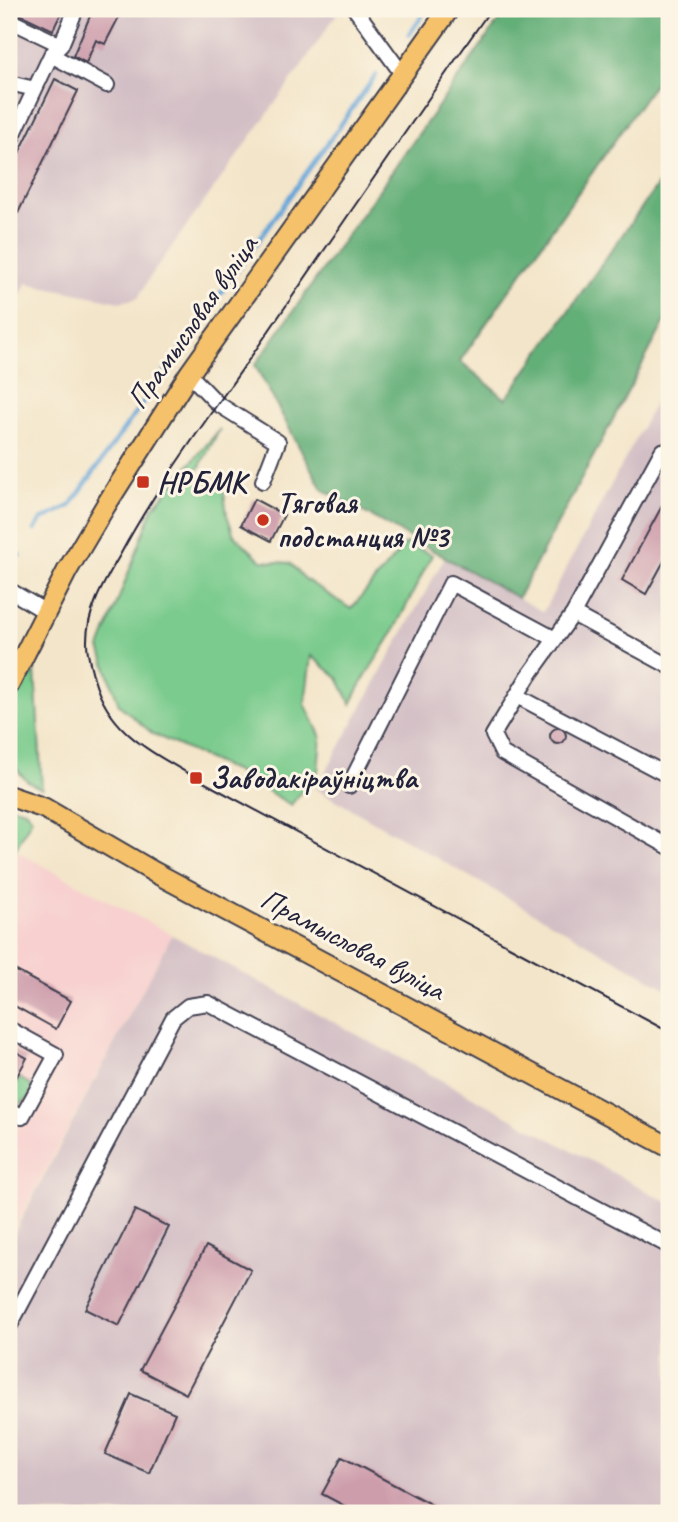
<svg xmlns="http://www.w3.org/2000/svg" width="678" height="1522" font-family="Caveat,sans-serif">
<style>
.built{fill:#f7d0cf}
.industrial{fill:#d2bec5}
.green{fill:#7acb8d;stroke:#4e7664;stroke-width:2}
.forest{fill:#63af78;stroke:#42685a;stroke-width:2}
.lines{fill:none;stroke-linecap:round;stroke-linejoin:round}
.stream{stroke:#65a5d8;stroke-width:4.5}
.building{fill:#cd9dac}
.minor-casing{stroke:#413f50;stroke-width:18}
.major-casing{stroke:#413f50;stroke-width:23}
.minor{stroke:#fff;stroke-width:14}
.major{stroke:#f5c16b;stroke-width:19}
.tram{stroke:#22223b;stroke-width:2}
.poi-dot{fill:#c8321e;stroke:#fcf5e5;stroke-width:2.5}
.labels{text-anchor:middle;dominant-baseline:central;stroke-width:6;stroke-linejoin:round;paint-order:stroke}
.street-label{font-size:30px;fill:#22223b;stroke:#fcf5e5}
.poi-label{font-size:30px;font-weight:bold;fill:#22223b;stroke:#fcf5e5;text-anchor:start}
</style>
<rect width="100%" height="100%" fill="#fcf5e5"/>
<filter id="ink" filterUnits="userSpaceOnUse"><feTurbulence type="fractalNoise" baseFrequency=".0143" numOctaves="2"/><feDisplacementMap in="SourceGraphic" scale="14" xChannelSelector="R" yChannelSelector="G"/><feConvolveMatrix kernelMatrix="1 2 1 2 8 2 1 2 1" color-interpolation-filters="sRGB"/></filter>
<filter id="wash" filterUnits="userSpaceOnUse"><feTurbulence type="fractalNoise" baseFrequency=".00686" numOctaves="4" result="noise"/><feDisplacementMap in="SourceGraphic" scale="28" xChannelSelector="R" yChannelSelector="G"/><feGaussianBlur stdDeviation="1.57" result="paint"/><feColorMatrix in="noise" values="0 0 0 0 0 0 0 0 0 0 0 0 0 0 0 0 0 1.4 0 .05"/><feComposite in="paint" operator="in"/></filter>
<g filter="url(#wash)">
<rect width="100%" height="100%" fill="#f3e5c9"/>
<path class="built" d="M9 847 172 935 9 1238Z"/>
<path class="industrial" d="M9 9H340L294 77 150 277 138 298 120 302 26 283 9 321Z
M669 377V990L316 789 445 557 543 612Z
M172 935 669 1203V1513H9V1242Z"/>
<path class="green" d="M220 429 195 475 223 486 227 515 234 535 262 561 290 563 305 579 351 609 406 543 432 555 392 634 366 675 351 704 338 678 311 656 305 704 321 737 318 771 291 805 234 771 153 734 119 705 100 648 153 508Z
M35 671 42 789C17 778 9 762 9 736 9 729 8 720 9 714 13 698 26 683 35 671Z
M9 806 25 810 32 818 9 861Z
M20 1078 32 1086 29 1098 19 1104 10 1105 9 1083 15 1085Z"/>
<path class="forest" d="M507 9H669V63L460 361 506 399 669 169V314L518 598 322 489 255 365Z"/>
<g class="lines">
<path class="stream" d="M409 35 427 9
M164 373 376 75
M35 530 41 520 70 506 155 385
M9 558 20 555"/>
</g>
<g id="blocks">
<path class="building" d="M9 9H63L53 30Z
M93 9H123L105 44 96 40 86 63 73 56Z
M55 79 78 91 18 213 9 209V174Z
M669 493V552L646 594 622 580Z
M254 499 284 515 271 541 241 525Z
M550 736a8 8 0 1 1 16 0a8 8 0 1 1-16 0Z
M9 967 71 1001 56 1029 9 1003Z
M9 1048 27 1058 16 1078 9 1074Z
M135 1210 169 1227 119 1326 85 1309Z
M206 1246 251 1270 186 1394 140 1370Z
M131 1394 175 1413 149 1473 105 1454Z
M342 1457 447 1513H358L322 1494Z"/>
</g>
</g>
<g filter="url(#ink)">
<use href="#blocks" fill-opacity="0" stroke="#413f50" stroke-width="2"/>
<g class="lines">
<g class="minor-casing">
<path id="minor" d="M355 9 403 75
M9 20 61 45
M51 55 107 85
M9 83 35 89
M9 144 51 55 61 45 76 9
M189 374 218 404 278 442 263 481
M662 451 573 614 669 666
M9 590 46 612
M573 614 528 677 493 735 502 753 669 847
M517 696 669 776
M349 786 451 583 555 639
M9 1029 56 1055 22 1117 9 1110
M9 1327 173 1018 188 1006 208 1003 669 1246"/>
</g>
<g class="major-casing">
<path id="major" d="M9 685 67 571 106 505 189 374 449 9
M9 796 44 808 154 872 669 1147"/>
</g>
<use href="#minor" class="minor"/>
<use href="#major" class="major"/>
<path class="tram" d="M491 9C415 117 341 226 266 335 216 408 162 477 120 555 105 581 86 611 87 643 87 655 91 667 94 679 110 734 151 751 196 778L669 1032"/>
</g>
</g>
<g class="poi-dot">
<rect x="136" y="475" width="14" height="14" rx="3.5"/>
<circle cx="263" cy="520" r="7"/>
<rect x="189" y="771" width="14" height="14" rx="3.5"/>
</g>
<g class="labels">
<g class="street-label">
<text transform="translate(192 322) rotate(-55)">Прамысловая вуліца</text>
<text transform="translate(353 944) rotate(28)">Прамысловая вуліца</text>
</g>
<g class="poi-label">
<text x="157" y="482">НРБМК</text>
<text x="277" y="503">Тяговая<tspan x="277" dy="34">подстанция №3</tspan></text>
<text x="210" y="778">Заводакіраўніцтва</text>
</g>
</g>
<rect width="678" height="1522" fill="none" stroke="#fcf5e5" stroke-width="35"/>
</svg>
